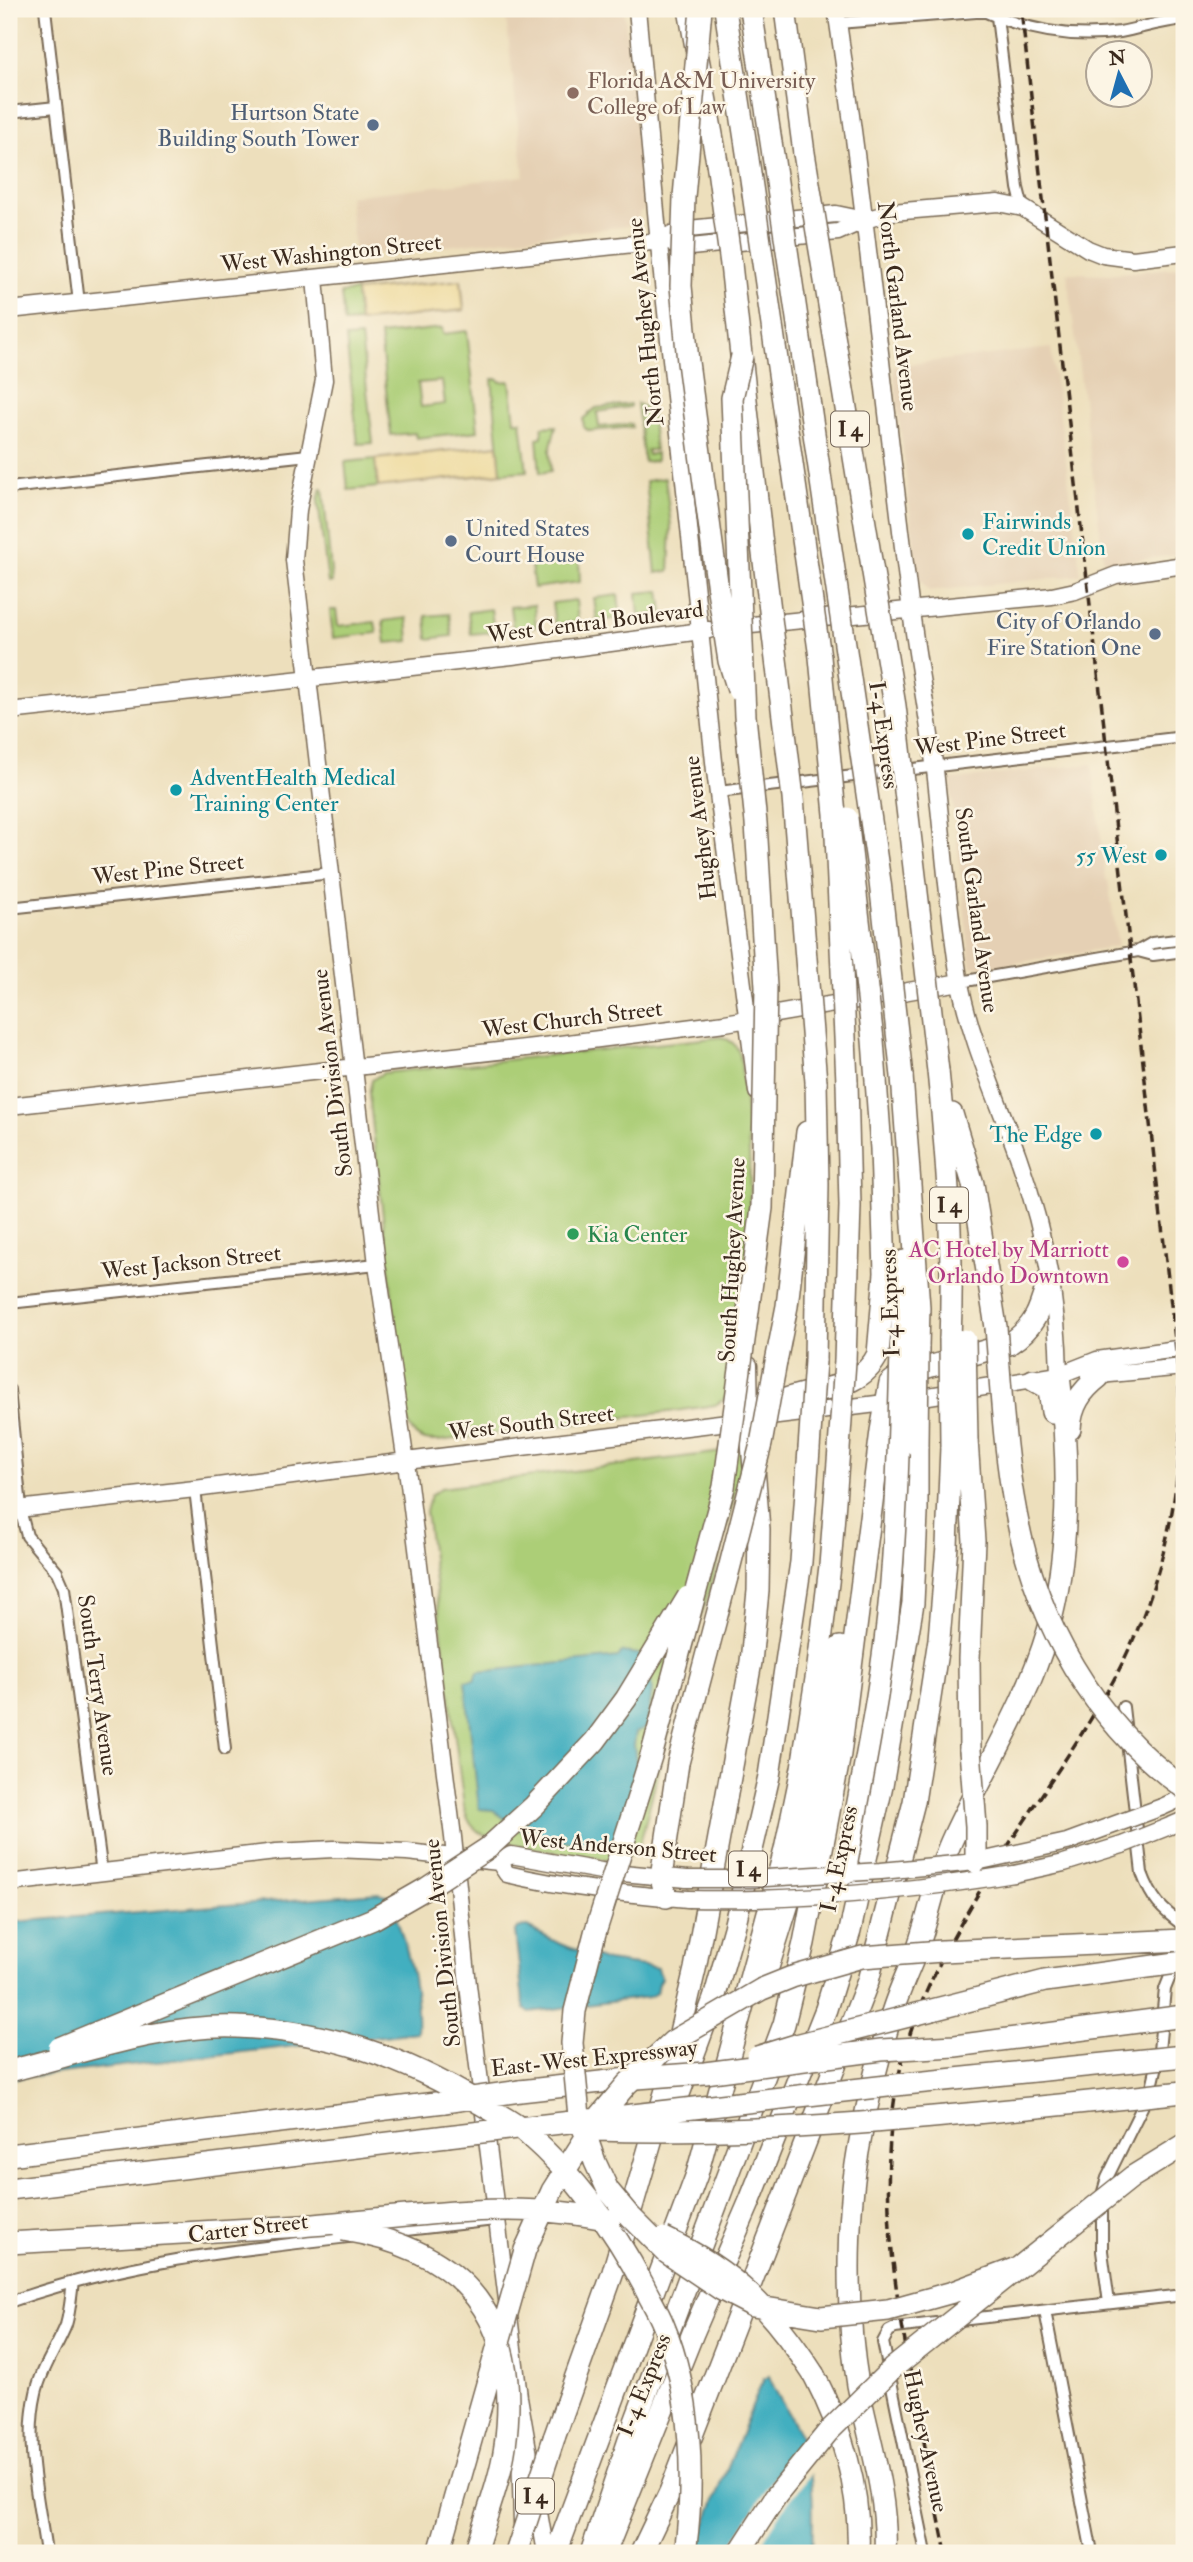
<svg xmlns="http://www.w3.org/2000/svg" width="1193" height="2562" font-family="'IM FELL Double Pica',serif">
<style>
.built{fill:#e5d0b4}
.green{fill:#acce77;stroke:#747c4a;stroke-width:2;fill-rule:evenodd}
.sand{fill:#eeda9e;stroke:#94825e;stroke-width:2}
.water{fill:#42afc0;stroke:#3e6c6f;stroke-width:2}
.pier{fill:#eddfbc}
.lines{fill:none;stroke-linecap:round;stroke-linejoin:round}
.street-casing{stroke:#796955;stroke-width:14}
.secondary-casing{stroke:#796955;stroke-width:19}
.highway-casing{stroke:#796955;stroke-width:24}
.street{stroke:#fff;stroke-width:10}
.secondary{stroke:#fff;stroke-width:16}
.highway{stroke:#fff;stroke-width:21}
.rail{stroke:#3b2a1e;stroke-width:3.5;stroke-dasharray:10 5;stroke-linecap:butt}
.secondary-bridge-casing{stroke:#796955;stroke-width:19;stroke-linecap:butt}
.highway-bridge-casing{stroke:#796955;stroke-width:24;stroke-linecap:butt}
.secondary-bridge{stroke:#fff;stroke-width:16}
.highway-bridge{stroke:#fff;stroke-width:21}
.education-dot{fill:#8d6e63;stroke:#fcf5e5;stroke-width:2.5}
.service-dot{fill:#5c6f8a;stroke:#fcf5e5;stroke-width:2.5}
.culture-dot{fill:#0f9aa8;stroke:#fcf5e5;stroke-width:2.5}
.leisure-dot{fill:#2e9e5b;stroke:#fcf5e5;stroke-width:2.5}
.hotel-dot{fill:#d1479c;stroke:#fcf5e5;stroke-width:2.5}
.labels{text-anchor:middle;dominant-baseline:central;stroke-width:5;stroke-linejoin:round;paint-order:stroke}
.shield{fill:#fcf5e5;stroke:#75675a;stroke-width:2}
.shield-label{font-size:21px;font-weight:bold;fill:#3b2a1e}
.education-label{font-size:23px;fill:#785e54;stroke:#fcf5e5;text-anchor:start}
.service-label{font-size:23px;fill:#4e5e75;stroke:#fcf5e5;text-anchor:end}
.street-label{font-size:23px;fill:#3b2a1e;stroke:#fcf5e5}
.culture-label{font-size:23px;fill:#0d838f;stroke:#fcf5e5;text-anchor:start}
.leisure-label{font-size:23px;fill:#27864d;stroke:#fcf5e5;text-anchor:start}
.hotel-label{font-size:23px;fill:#b23c85;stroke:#fcf5e5;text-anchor:end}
</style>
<rect width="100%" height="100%" fill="#fcf5e5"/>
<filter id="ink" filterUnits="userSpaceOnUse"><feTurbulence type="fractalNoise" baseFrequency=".0143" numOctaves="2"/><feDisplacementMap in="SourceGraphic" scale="14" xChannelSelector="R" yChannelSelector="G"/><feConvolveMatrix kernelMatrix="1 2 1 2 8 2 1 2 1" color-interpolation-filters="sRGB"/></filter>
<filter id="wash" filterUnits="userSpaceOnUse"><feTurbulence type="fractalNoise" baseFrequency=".00686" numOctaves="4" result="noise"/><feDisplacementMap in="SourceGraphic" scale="28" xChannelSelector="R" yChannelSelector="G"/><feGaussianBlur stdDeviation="1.57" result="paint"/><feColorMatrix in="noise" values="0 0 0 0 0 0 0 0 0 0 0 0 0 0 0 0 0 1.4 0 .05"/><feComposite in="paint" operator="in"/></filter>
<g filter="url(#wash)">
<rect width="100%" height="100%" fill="#eddfbc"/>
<path class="built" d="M505 9H624L644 211H640L637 220 627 226 355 256 349 196 524 176Z
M1184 267V554L1104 564 1067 273 1109 274Z
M1051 348 1081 575 931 591 928 590 918 578 893 366Z
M1092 764 1106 880H1108L1118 946 993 967H971L950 780Z"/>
<path class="green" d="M356 291 359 322 344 323 341 293Z
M442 328 443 334 467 331 478 431 416 438 415 433 391 435 380 335ZM442 381 445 404 421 407 418 383Z
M361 337 373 443 358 444 346 338Z
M492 379H499L500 382 510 381 515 421H521L527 471 501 473Z
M630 404V407L597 412 599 427 631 424 632 427 590 431 584 428 583 419 596 408Z
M637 404 651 410 655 450H647L648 455 656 453V461L644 462Z
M556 426 550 450 551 471 540 473 537 438 542 437V427Z
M375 459 378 487 348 490 345 462Z
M665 478 671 526 669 571 656 573 646 481Z
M321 488H323L332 582 328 583 318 501Z
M579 559 580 582 534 588 531 565Z
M660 591 663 613 639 616 637 593Z
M618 595 621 618 597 621 594 598Z
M576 600 578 622 555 625 552 603Z
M534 605 536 627 513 630 510 607Z
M491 609 494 632 471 634 468 612Z
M336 610 338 626 375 622 377 633 333 638 330 610Z
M449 614 452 636 428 639 426 616Z
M407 618 409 641 386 643 383 621Z
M722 1037C732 1041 737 1045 740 1056 746 1107 752 1159 749 1211 745 1273 734 1336 726 1398L715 1405 668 1412 438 1441C419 1442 410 1434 406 1416L369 1094 372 1080 383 1073Z
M746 1449 715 1574 685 1664 641 1840C637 1847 635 1853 627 1857 608 1865 500 1844 481 1833 471 1828 467 1818 464 1807L426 1511 431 1495 441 1488Z"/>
<path class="sand" d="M461 280 464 310 359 322 356 291Z
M498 445 501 473 378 487 375 459Z"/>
<path class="water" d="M622 1652 639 1654 648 1658 652 1691 647 1724 645 1728 636 1732 634 1745 637 1769 616 1842 603 1850 519 1829 493 1810 479 1809 465 1681 475 1680 478 1672 618 1657Z
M379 1893 389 1896C404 1939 420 1986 417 2032L9 2079V1924L13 1922Z
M527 1927 560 1944 607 1961 658 1968 661 1978 658 1983 656 1993 649 1997 530 2012 525 2009 523 2001 515 1931 519 1928Z
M769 2376C778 2401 797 2422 805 2449 815 2482 813 2519 812 2553H694L760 2387 764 2379Z"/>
<path class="pier" d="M805 2440 813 2471 784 2508 756 2553H726L769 2485Z"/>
</g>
<g filter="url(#ink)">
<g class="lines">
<g class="street-casing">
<path id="street" d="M45 9 79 303
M997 17 1018 188 1023 208
M838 23 976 12H986C1029 31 1073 39 1120 32 1142 28 1162 21 1184 19
M9 112 56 107
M9 488 308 455
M718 792 1184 737
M9 908 332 873
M1138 951 1153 955 1184 951
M960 982 1138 951 1152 943 1184 939
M9 1303 377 1264
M9 1390 22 1517 27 1536 57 1572 64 1588 102 1873
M195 1489 225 1749
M1123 1707 1142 1873C1152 1900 1161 1909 1184 1926
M379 2233 495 2220
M9 2302C118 2263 234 2250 349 2237
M1109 2303 1102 2251V2195L1107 2178 1152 2087 1158 2061 1165 1989 1175 1964
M1045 2311 1092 2553
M960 2320 1184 2295
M46 2553C39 2502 24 2445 36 2393 41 2369 57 2348 66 2325 70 2312 71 2296 73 2282
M926 2553 883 2342 889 2331 895 2328 944 2322"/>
</g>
<g class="secondary-casing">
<path id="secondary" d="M637 9 661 265 715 771 757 1092
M836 9C866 209 885 410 911 611 918 664 928 717 935 770 943 839 948 909 959 978 970 1040 997 1097 1018 1156 1043 1226 1058 1301 1059 1375
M675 246 681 248 838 232 865 220 892 212 998 203 1023 208 1088 249 1103 255 1133 259 1184 253
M315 278 324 380 298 510 294 560 377 1264 409 1484 453 1837 468 1985 519 2397 546 2553
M9 310 643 243 659 241 679 230 836 214 865 220
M731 627 1052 596 1075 591 1116 575 1184 565
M9 711 512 656 709 630
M9 1106 552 1045 725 1023 960 982
M749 1365 750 1419
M1089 1376 1184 1367
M9 1510 195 1489 406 1461 885 1403 1059 1375 1097 1360 1184 1348
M1162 1807 1184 1797
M1170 1826 1184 1820
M499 1862 507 1874C566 1888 627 1894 688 1899
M1014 1874 1064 1863 1122 1845
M9 1883 276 1852 334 1849 407 1852 499 1862 511 1855 601 1871 687 1879
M520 2445 522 2524"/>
</g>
<g class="highway-casing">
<path id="highway" d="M689 9 717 162
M725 9 748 159
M751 9 773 155
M785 9 804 153
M731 264 762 545
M938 1071C947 1160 954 1250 950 1339
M902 1076 919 1307 918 1348
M952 1114 973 1184 996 1327
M901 1350 904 1261
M815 1361 818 1184 816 1082
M845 1361 850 1206 847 1082
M776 1362 787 1306 807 1132
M1033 1380 1049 1389 1052 1412
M1070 1429C1071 1406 1081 1391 1099 1377
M967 1440 974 1541 969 1659 970 1750
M666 1897 661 1877 678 1763 727 1577
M765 1977 800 1865 824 1755 840 1647
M520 2091 637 2078
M672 2113 714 1999 734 1928 769 1776 801 1562 809 1449
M9 2155 444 2102
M9 2189 447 2136
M9 2243 302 2226
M613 2272 668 2083 695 1969 751 1662 758 1591 759 1529 750 1419C759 1414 769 1407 778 1402 813 1386 860 1393 878 1354L885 1273 881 1149 876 1080
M814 2375C843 2431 861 2489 858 2553
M554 2438 617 2261
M607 2548 693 2333 749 2203 826 2009 850 1931 882 1786 913 1603 917 1514V1446
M556 2553 697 2174 785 1850 802 1768 818 1666 830 1566 839 1449
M591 2553 635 2422 784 2024 804 1943 840 1754 881 1431 890 1383 900 1375 1009 1344C1037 1326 1040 1308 1049 1278
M641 2553 670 2492 868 1981 914 1802 939 1639 947 1546 951 1447
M885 2553C888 2495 869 2441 858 2385 846 2315 846 2222 858 2152 866 2107 878 2060 891 2016 898 1992 909 1970 918 1947 930 1912 936 1876 951 1842 983 1771 1026 1706 1048 1631 1071 1550 1069 1457 1059 1375"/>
</g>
<use href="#street" class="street"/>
<use href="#secondary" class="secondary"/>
<use href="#highway" class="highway"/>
<path class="rail" d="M946 2553C935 2500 925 2447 915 2394 894 2290 877 2186 898 2080 912 2006 952 1937 990 1874 1030 1810 1075 1749 1112 1683 1156 1602 1181 1508 1180 1416 1180 1390 1177 1364 1175 1339L1021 9"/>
<g class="secondary-bridge-casing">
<path id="secondary-bridge" d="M1122 1845 1170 1826
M687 1879H750L881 1871 976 1862 1067 1842 1162 1807
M688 1899C796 1901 907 1892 1014 1874"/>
</g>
<g class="highway-bridge-casing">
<path id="highway-bridge" d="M701 9 684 197 681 286 688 362 718 590 729 661 738 690
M804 153 895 706 938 1071
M773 155 880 882 902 1076
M748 159 820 657 835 814 847 1082
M717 162 731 264
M742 356 732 398 745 716 756 823 766 987 762 1208 724 1487 652 1753 595 1933 575 2011 572 2043 579 2116 595 2162 608 2190 628 2214 667 2253 722 2290 753 2306 821 2317 888 2310 953 2292 1014 2269
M762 545 793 798 816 1082
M847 818 873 1040 876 1080
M996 1327C1001 1389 1004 1452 1016 1513 1036 1621 1094 1724 1184 1788
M950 1339 951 1447
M965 1340 967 1440
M917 1446 918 1348
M809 1449 815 1361
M839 1449 845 1361
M727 1577 761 1444 776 1362
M970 1750 976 1826V1862
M845 1873C861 1781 882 1688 890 1595 897 1513 899 1432 901 1350
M59 2048 373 1919 427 1888 488 1848 534 1806 595 1741 626 1699 688 1597
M757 2057 796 2045 1045 1981 1184 1962
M9 2071C81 2053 162 2024 237 2027 326 2030 404 2057 481 2104 495 2113 513 2121 525 2132 577 2178 612 2225 644 2286 650 2299 658 2311 663 2324 692 2393 695 2480 685 2553
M637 2078 705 2073 881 2050 955 2046 1184 2016
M444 2102 520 2091
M595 2130C792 2136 989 2112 1184 2092
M447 2136 905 2084 1184 2056
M302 2226C403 2218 510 2198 610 2220
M343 2230C466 2250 522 2320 505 2446 500 2482 485 2518 475 2553
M664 2238C735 2271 772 2310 814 2375
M439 2553 525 2250 552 2191 599 2117 627 2084 673 2041 762 1989 792 1977 862 1957 942 1951 1184 1940
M516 2553 554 2438
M739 2553 776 2496 828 2432 893 2368 1132 2177 1184 2145"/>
</g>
<use href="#secondary-bridge" class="secondary-bridge"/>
<use href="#highway-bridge" class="highway-bridge"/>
</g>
</g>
<circle class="education-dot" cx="573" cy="93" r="7"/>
<g class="service-dot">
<circle cx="373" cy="125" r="7"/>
<circle cx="451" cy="541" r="7"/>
<circle cx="1155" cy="634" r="7"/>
</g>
<g class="culture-dot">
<circle cx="968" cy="534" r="7"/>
<circle cx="176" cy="790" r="7"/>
<circle cx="1161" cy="855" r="7"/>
<circle cx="1096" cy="1134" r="7"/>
</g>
<circle class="leisure-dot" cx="573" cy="1234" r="7"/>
<circle class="hotel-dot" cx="1123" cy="1262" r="7"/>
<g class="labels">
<g class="shield">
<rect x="831" y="411.5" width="38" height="35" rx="5"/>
<rect x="930" y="1187.5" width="38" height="35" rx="5"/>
<rect x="729" y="1851.5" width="38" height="35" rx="5"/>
<rect x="516" y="2478.5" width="38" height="35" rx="5"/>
</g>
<g class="shield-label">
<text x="850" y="429">I 4</text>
<text x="949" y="1205">I 4</text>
<text x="748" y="1869">I 4</text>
<text x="535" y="2496">I 4</text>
</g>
<g class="education-label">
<text x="587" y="80">Florida A&amp;M University<tspan x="587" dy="26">College of Law</tspan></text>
</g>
<g class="service-label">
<text x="359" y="112">Hurtson State<tspan x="359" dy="26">Building South Tower</tspan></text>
<text x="465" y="528" text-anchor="start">United States<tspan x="465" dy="26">Court House</tspan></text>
<text x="1141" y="621">City of Orlando<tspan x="1141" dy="26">Fire Station One</tspan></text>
</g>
<g class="street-label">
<text transform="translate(331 253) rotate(-6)">West Washington Street</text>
<text transform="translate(898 306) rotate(83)">North Garland Avenue</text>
<text transform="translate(645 322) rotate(-96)">North Hughey Avenue</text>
<text transform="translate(595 622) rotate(-7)">West Central Boulevard</text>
<text transform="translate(884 735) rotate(82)">I-4 Express</text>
<text transform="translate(990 739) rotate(-7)">West Pine Street</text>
<text transform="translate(700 828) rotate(-97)">Hughey Avenue</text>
<text transform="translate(168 869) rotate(-6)">West Pine Street</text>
<text transform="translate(977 910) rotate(82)">South Garland Avenue</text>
<text transform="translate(572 1019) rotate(-7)">West Church Street</text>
<text transform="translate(332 1073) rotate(-97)">South Division Avenue</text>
<text transform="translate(732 1260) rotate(-87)">South Hughey Avenue</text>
<text transform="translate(191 1262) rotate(-6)">West Jackson Street</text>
<text transform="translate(890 1303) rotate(-92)">I-4 Express</text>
<text transform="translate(531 1423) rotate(-7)">West South Street</text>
<text transform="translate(98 1685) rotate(82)">South Terry Avenue</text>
<text transform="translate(618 1846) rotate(5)">West Anderson Street</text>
<text transform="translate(839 1859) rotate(-78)">I-4 Express</text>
<text transform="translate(442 1943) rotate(-96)">South Division Avenue</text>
<text transform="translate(594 2058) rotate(-6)">East-West Expressway</text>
<text transform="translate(248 2228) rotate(-7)">Carter Street</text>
<text transform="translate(644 2385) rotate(-68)">I-4 Express</text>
<text transform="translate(926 2441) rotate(78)">Hughey Avenue</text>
</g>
<g class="culture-label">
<text x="982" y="521">Fairwinds<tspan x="982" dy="26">Credit Union</tspan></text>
<text x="190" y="777">AdventHealth Medical<tspan x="190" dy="26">Training Center</tspan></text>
<text x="1147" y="855" text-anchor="end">55 West</text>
<text x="1082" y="1134" text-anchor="end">The Edge</text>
</g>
<g class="leisure-label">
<text x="587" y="1234">Kia Center</text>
</g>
<g class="hotel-label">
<text x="1109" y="1249">AC Hotel by Marriott<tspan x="1109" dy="26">Orlando Downtown</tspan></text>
</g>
</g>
<rect width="1193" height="2562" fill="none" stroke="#fcf5e5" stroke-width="35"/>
<g transform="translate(1119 74) rotate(354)"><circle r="33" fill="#fcf5e5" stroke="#afa495" stroke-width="2"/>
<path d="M0-5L12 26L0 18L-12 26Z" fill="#1f6fb2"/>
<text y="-10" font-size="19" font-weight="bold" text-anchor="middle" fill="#3b2a1e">N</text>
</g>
</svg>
